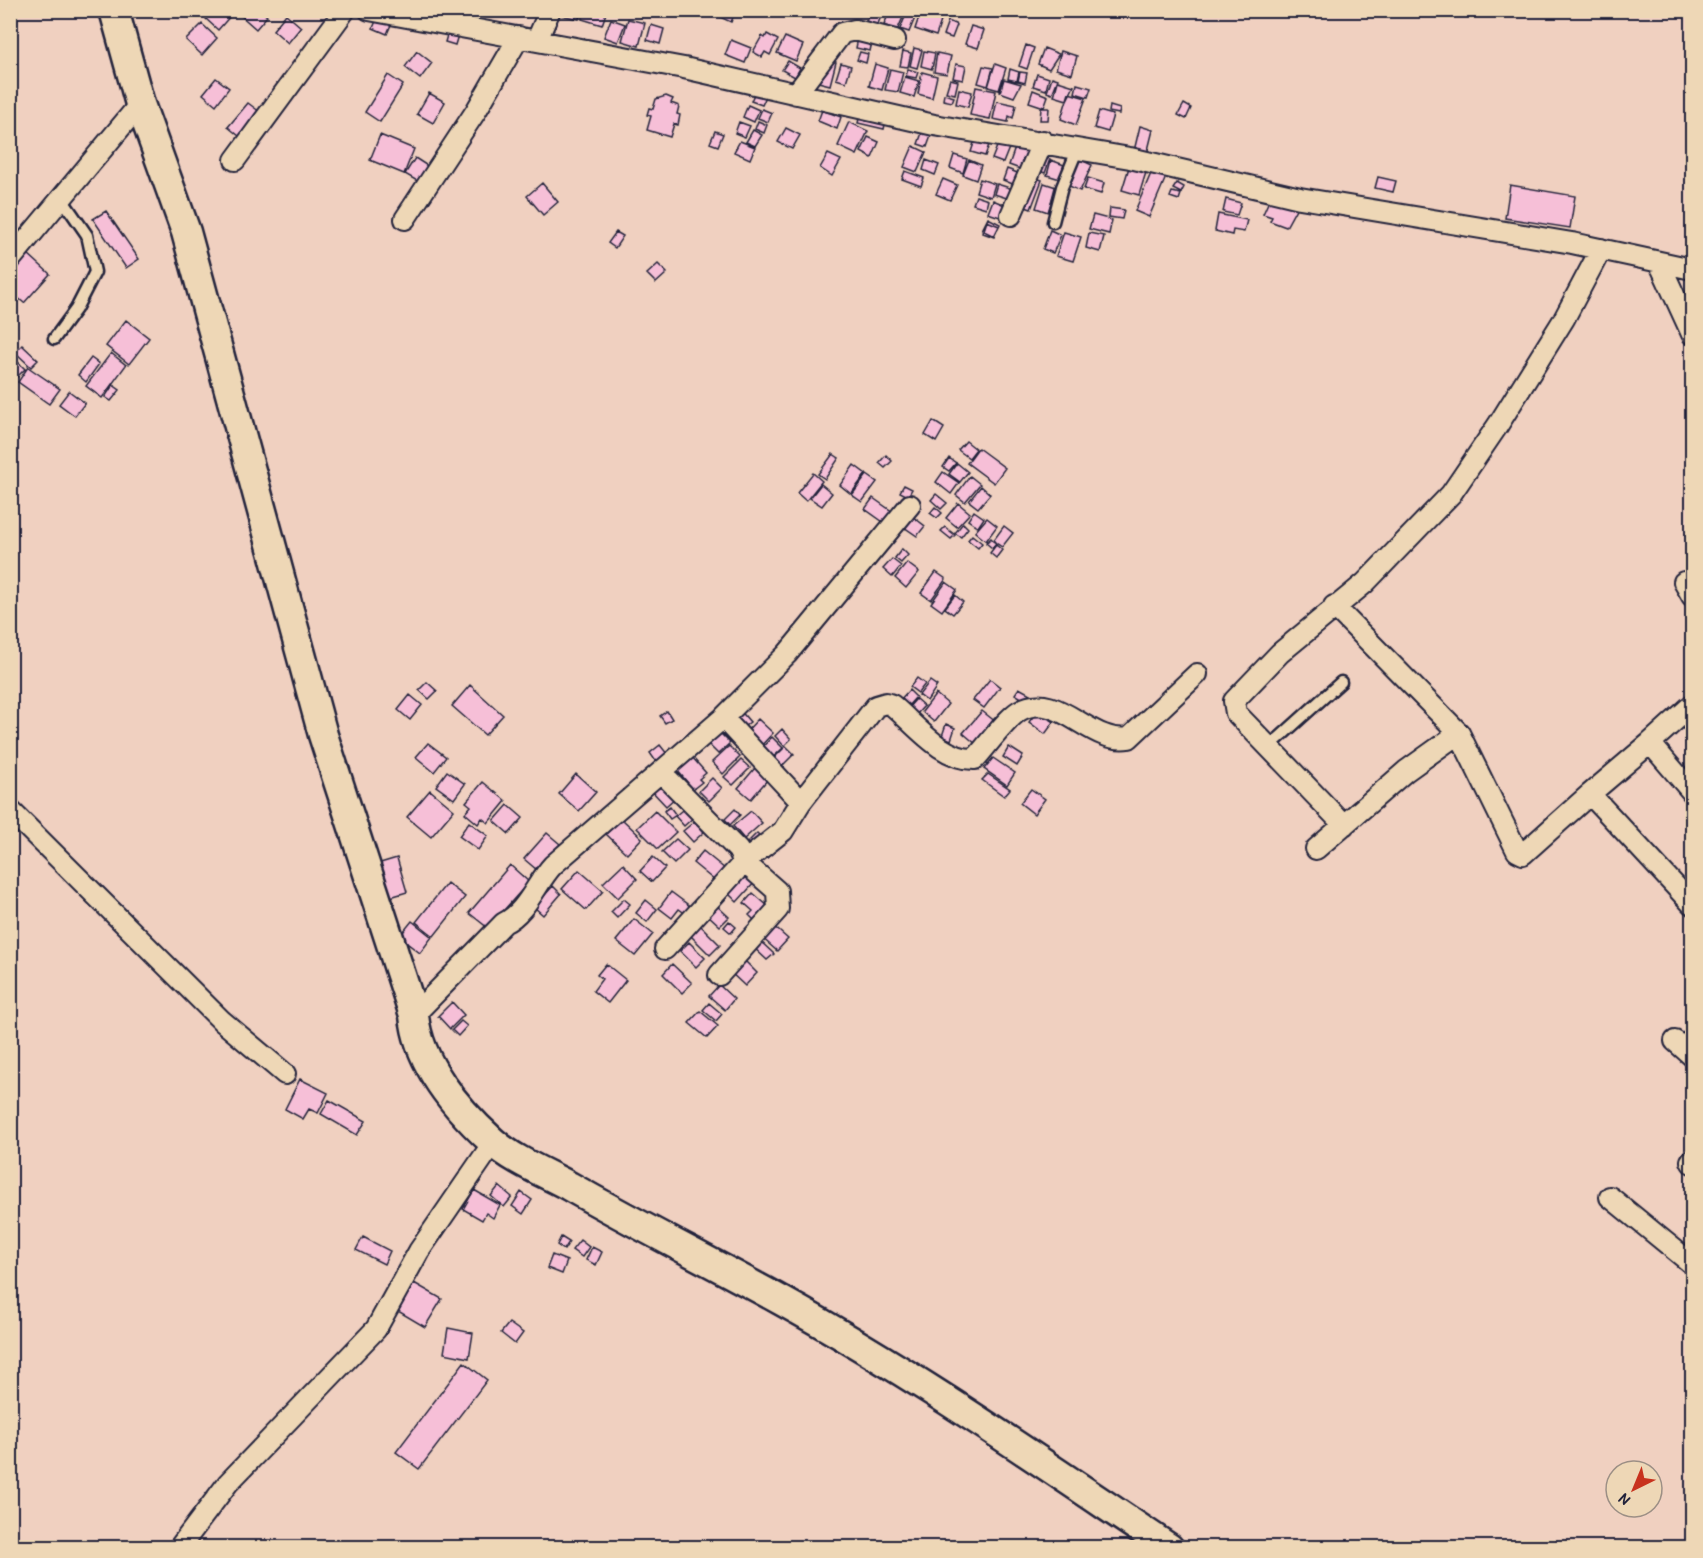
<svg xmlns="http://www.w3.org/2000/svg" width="1703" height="1558" font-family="'Patrick Hand',sans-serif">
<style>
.building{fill:#f6bfd7;stroke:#22223b;stroke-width:1.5}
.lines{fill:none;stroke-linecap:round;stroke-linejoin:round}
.lane-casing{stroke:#22223b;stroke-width:15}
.street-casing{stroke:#22223b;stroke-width:24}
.secondary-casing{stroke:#22223b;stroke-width:33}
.lane{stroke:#eed7b6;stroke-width:10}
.street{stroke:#eed7b6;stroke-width:20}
.secondary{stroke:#eed7b6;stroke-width:28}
</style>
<rect width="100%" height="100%" fill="#f0d0c0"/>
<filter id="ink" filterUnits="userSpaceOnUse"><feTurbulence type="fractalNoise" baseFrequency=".0167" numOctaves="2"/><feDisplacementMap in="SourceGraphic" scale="12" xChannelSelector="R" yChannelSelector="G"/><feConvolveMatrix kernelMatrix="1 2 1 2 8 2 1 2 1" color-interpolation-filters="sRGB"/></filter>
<g filter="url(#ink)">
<path class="building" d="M213 10H229L232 14 218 30 206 19Z
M241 10H260L267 16 256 29 238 13Z
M561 10H581L579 19 560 15Z
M585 10H607L602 25 582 19Z
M713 10H723L734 15 731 22 711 13Z
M870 10 882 14 877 26 866 22Z
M908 10 917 13 909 32 900 29Z
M935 10H947L945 17 934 12Z
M948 10H957L954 18 947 14Z
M896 12 904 15 897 31 884 25 888 15 894 17Z
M286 14 301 27 288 43 273 30Z
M379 14 393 20 387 34 373 28Z
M920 14 941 21 936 36 915 29Z
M611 19 625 24 618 42 604 37Z
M628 19 645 23 639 46 622 41Z
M948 21 957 25 952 38 943 35Z
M202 24 217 38 202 55 186 40Z
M651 25 664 29 660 44 647 40Z
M971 26 984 30 978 48 965 44Z
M448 32 458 35 455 45 445 42Z
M767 34 778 40 770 55 765 52 762 57 753 52 762 36 765 38Z
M785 37 803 45 796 61 777 53Z
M858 38 872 42 870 51 856 48Z
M731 40 751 48 745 63 725 55Z
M1026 45 1034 48 1027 69 1019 66Z
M914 48 922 50 917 68 910 66Z
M1044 48 1059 54 1049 69 1038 64Z
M417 51 432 63 420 79 405 67Z
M903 51 911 53 908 67 900 66Z
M924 51 935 53 932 69 921 66Z
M1061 51 1077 56 1072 74 1056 69Z
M860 52 868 54 866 63 857 60Z
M937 53 951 56 947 74 934 72Z
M824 59 836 62 830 85 818 82Z
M788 61 800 68 795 77 782 70Z
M841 63 851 66 846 82 836 79Z
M875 64 888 68 882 90 869 86Z
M956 64 966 66 963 80 953 78Z
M995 64 1006 68 999 90 988 87Z
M983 66 993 68 988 86 978 83Z
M890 69 903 72 898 92 885 90Z
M908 69 918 72 916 78 906 76Z
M1010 69 1019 72 1017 81 1008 79Z
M922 72 937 76 932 98 918 94Z
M1020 72 1027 73 1025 83 1018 81Z
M1037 74 1049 78 1046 90 1033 86Z
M388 75 403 85 380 122 365 112Z
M905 77 919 81 914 97 900 93Z
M1052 77 1058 79 1052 94 1047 92Z
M216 78 229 88 216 105 203 94Z
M950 79 958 81 955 94 946 92Z
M1004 79 1021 84 1014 97 1000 92Z
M1058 81 1074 86 1067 100 1054 96Z
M1077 84 1091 88 1088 97 1075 93Z
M757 87 768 92 762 105 751 101Z
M976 87 996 91 990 119 970 115Z
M959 89 972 92 968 107 956 104Z
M1033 90 1048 96 1044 107 1029 102Z
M429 93 445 102 433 123 417 114Z
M1069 93 1086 98 1076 125 1061 119Z
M944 94 954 97 952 102 943 100Z
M666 96 673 99 671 103 679 106 677 114 680 115 678 125 674 124 670 137 647 130 651 116 647 115 649 108 653 109 656 99Z
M997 101 1016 105 1013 118 1009 116 1008 122 993 119Z
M248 103 260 112 239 136 228 127Z
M1184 104 1191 108 1186 119 1178 115Z
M748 105 759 110 754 122 743 117Z
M1110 106 1120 109 1119 114 1109 112Z
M1041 108H1049L1048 120H1040Z
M762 109 772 113 768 122 758 118Z
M822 110 841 117 837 129 818 121Z
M861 110 887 116 884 129 858 123Z
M1099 111 1113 115 1108 132 1094 128Z
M758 121 767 125 764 133 755 129Z
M739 122 750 126 745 137 735 133Z
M849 122 868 131 857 155 838 146Z
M1140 126 1153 130 1147 154 1134 151Z
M786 128 800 135 792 149 778 142Z
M753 130 762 135 755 146 746 142Z
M923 130 932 133 927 147 918 144Z
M715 131 723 134 718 146 710 143Z
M380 135 414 149 404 174 370 160Z
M868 137 879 142 872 158 861 152Z
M976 137 990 142 985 156 971 152Z
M1000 139 1011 143 1003 163 992 159Z
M740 141 755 147 750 159 734 152Z
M1016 145 1028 149 1020 169 1009 165Z
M913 146 926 152 917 172 904 167Z
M828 154 841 160 832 176 820 168Z
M954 155 967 159 963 173 950 168Z
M1039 156 1050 159 1045 173 1034 169Z
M415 158 429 167 419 182 405 174Z
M1079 159 1092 165 1080 191 1067 185Z
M926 160 939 165 935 175 923 170Z
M969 160 981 165 976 180 963 175Z
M1051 160 1064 165 1060 179 1047 175Z
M1130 164 1147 169 1139 195 1122 190Z
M1007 169 1020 174 1015 185 1003 180Z
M905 171 924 178 921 186 902 179Z
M1152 171 1166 177 1149 217 1135 211Z
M1030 176 1042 180 1031 209 1020 205Z
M1378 177 1396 181 1393 192 1375 188Z
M1088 178 1104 183 1101 194 1084 189Z
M943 179 957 185 950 200 936 194Z
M980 179 995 184 991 197 976 192Z
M542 183 558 202 543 215 527 196Z
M1044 183 1056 187 1048 212 1036 208Z
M1177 183 1184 187 1181 193 1173 189Z
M997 184 1013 189 1010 199 994 194Z
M1510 185 1575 196 1570 228 1505 218Z
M1172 192 1181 194 1179 200 1170 197Z
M1272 194 1298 205 1286 227 1270 221 1272 217 1263 214Z
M976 196 988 200 986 208 973 204Z
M1226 199 1241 203 1237 215 1223 212Z
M993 200 1007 206 1003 218 988 213Z
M1110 208 1124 210 1122 219 1109 217Z
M106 211 139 259 126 268 93 219Z
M1218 214 1247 220 1244 232 1233 230 1232 235 1215 231Z
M1093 215 1112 220 1109 234 1089 229Z
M988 218 1000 224 994 236 982 230Z
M987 221 999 226 994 237 983 233Z
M1050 230 1061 235 1053 253 1043 249Z
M616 232 623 236 615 248 608 243Z
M1064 232 1081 237 1073 261 1056 256Z
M1089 233 1104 236 1100 252 1086 248Z
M28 254 50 274 24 303 10 291V274Z
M658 264 667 273 656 283 647 274Z
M126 320 149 338 129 364 106 346Z
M22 345 38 360 31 367 15 352Z
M111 353 126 365 102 398 86 386Z
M13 357 25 369 16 378 10 372Z
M91 358 99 364 86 382 78 375Z
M28 367 60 389 49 404 18 382Z
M113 385 120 390 111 401 105 397Z
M69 391 85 403 75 416 59 404Z
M933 421 944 428 936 442 925 435Z
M966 441 976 449 969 458 958 450Z
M978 448 1005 468 994 483 967 463Z
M833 454 839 458 825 479 818 474Z
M886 455 892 461 885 468 879 463Z
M949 458 956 463 949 471 943 467Z
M957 463 968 472 960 482 949 474Z
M854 465 866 474 851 494 840 485Z
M943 472 959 483 951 494 936 482Z
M813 473 822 481 806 501 797 493Z
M867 475 877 482 862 502 852 495Z
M970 476 980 484 965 502 956 495Z
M821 484 832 493 822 506 810 498Z
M904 485 912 489 908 496 900 492Z
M981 486 990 494 978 508 969 501Z
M936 494 947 503 941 509 931 500Z
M873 498 893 512 886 524 865 509Z
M958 503 970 513 957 527 946 518Z
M935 507 942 513 937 518 930 513Z
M974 511 984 518 978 527 968 520Z
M912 516 925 526 917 536 904 527Z
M987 518 997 526 986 541 975 532Z
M963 523 968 528 961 537 955 533Z
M1004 526 1013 533 1002 547 993 541Z
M945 527 955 535 951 539 941 531Z
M972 535 982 543 978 548 968 540Z
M991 538 996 543 992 548 986 543Z
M996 545 1002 550 996 558 990 553Z
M902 549 908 555 901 563 895 558Z
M892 559 901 566 892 577 883 569Z
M907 563 919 572 906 588 895 578Z
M936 572 946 579 931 600 921 593Z
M946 582 957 590 942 611 931 603Z
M955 595 963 602 953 614 945 608Z
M917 678 925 684 918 693 910 687Z
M990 679 1000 687 984 708 973 700Z
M930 681 937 686 927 701 919 695Z
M427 682 437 691 429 699 419 690Z
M470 685 503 715 485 735 452 706Z
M1019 688 1032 695 1028 702 1015 694Z
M909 690 916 697 907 707 899 701Z
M936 694 948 704 934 722 922 712Z
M410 695 422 705 410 720 398 710Z
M916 699 924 706 916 715 908 708Z
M739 709 750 722 740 730 730 717Z
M1038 710 1054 722 1045 734 1029 722Z
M667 711 672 719 665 723 660 716Z
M982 711 996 722 977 745 963 733Z
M758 719 773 733 758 749 743 735Z
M946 724 955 728 951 740 942 736Z
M782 729 791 739 784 746 775 736Z
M717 730 730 743 718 754 706 742Z
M772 737 783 748 767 763 757 753Z
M428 743 446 757 434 772 416 757Z
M660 745 668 755 657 763 650 753Z
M729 746 740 757 723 774 712 762Z
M786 746 794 754 780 768 772 760Z
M1009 747 1023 756 1017 766 1003 757Z
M692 757 706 773 699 779 702 782 693 789 677 770Z
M993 758 1015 773 1007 785 984 769Z
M741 760 750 768 733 785 724 777Z
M755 768 768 779 751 799 738 788Z
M447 771 465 784 454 799 436 786Z
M576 774 596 792 579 811 559 794Z
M988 774 1010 789 1004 796 982 780Z
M712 778 722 788 709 801 699 791Z
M661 780 677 796 666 806 651 790Z
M483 782 506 801 488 823 482 818 478 824 465 813 471 806 466 802Z
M1031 789 1045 799 1034 814 1020 803Z
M430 790 454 810 431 837 407 817Z
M508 805 523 818 509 834 494 821Z
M687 806 695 816 684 826 675 816Z
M670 807 676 815 670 819 664 811Z
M735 809 740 815 730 825 725 819Z
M655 811 676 832 658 849 637 828Z
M751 811 762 823 744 839 733 826Z
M621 818 642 838 627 854 606 834Z
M695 821 704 832 693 842 683 831Z
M469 822 488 836 478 850 459 836Z
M547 833 560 844 537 870 524 859Z
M757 833 764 840 740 850Z
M676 839 688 850 674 864 662 852Z
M703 851 725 869 715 881 693 863Z
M653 857 665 868 652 882 640 871Z
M397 858 407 892 387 898 377 864Z
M623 864 637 879 618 898 603 883Z
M510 865 529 882 488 928 469 913Z
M579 870 603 891 586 910 562 889Z
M742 871 755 882 737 902 725 890Z
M447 883 465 897 434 936 416 922Z
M553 886 561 894 543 915 534 907Z
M671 892 691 907 686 914 679 909 672 918 659 908Z
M753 893 769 907 756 922 749 915 753 911 744 903Z
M624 899 630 904 617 918 611 912Z
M646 900 657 909 647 922 636 913Z
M715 904 729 917 720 926 706 913Z
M634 919 653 934 635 956 616 941Z
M412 921 432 937 420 953 399 937Z
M729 921 736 927 731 933 724 927Z
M699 924 720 945 710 955 689 934Z
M771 924 788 939 777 951 760 936Z
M758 939 774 954 767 960 752 946Z
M689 942 705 958 696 967 680 951Z
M742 958 757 973 745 986 729 971Z
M606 964 626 980 608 1003 593 991 602 979 597 975Z
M672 964 692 983 682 993 663 974Z
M719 985 734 999 725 1010 709 996Z
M452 1002 464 1015 450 1029 438 1016Z
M709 1003 722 1014 716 1021 703 1010Z
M700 1011 718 1026 707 1038 689 1023Z
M461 1021 467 1026 458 1036 452 1030Z
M300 1079 328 1093 318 1113 309 1109 303 1119 285 1109Z
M329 1100 366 1121 357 1135 321 1114Z
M499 1186 512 1197 504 1207 491 1196Z
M474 1190 500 1205 493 1218 486 1213 482 1220 463 1209Z
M521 1192 532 1200 523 1214 512 1206Z
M363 1237 390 1251 384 1264 356 1250Z
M561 1237 569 1242 564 1250 557 1245Z
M580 1240 589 1247 582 1257 572 1250Z
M592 1247 602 1252 596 1265 586 1260Z
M552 1255 567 1261 562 1274 547 1268Z
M414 1283 442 1299 425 1327 398 1311Z
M509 1323 523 1333 515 1344 501 1333Z
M448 1328 473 1333 469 1358 444 1353Z
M464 1362 487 1380 419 1469 396 1452Z"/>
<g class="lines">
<g class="lane-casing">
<path id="lane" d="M1053 222 1062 187 1078 148
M54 339 76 309 95 272 87 235 62 199
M1269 747 1341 682"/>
</g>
<g class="street-casing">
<path id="street" d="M369 10 684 68 934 125 1130 158 1300 198 1572 243 1692 269
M537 40 550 10
M796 94 842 33 855 30 895 40
M235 160 345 10
M1011 215 1043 141
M405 219 476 111 519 37
M10 260 140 104
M1659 262 1692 334
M1684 582 1692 596
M1334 606 1459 733 1517 851 1523 854 1590 794 1692 904
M1692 705 1650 743 1692 792
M723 718 801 802
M661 772 738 850 744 862 783 831 801 802 876 706 886 703 892 705C916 725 942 760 975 759 987 746 1005 720 1019 711 1058 688 1089 745 1129 738L1197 674
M1590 794 1650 743
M10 810 222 1021 285 1074
M1344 825 1236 713 1234 701 1280 653 1365 583 1451 494 1498 425 1564 319 1601 249
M1316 849 1406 771 1459 733
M665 949 744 862 777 891 778 909 719 975
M414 1015 504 923C527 912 536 883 553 865L723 718 787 654 910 505
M1675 1041 1692 1056
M1691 1161 1692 1163
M1610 1197 1692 1264
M179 1548 228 1483 376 1329 419 1251 493 1143"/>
</g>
<g class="secondary-casing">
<path id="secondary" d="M114 10 140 104 186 232 323 735 414 1015C418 1063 457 1109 492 1141 513 1160 545 1173 569 1186 639 1226 711 1262 782 1301 916 1375 1042 1463 1169 1548"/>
</g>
<use href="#lane" class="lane"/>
<use href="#street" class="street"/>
<use href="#secondary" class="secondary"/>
</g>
</g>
<rect width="1703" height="1558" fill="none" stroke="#eed7b6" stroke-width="36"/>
<rect x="18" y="18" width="1667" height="1522" fill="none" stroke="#22223b" stroke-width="2" filter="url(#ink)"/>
<g transform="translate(1634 1489) rotate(223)"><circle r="28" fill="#eed7b6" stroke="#9c8f85" stroke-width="1.5"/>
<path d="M0-4.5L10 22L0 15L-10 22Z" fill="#c8321e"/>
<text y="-9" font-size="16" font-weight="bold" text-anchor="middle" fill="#22223b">N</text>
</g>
</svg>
